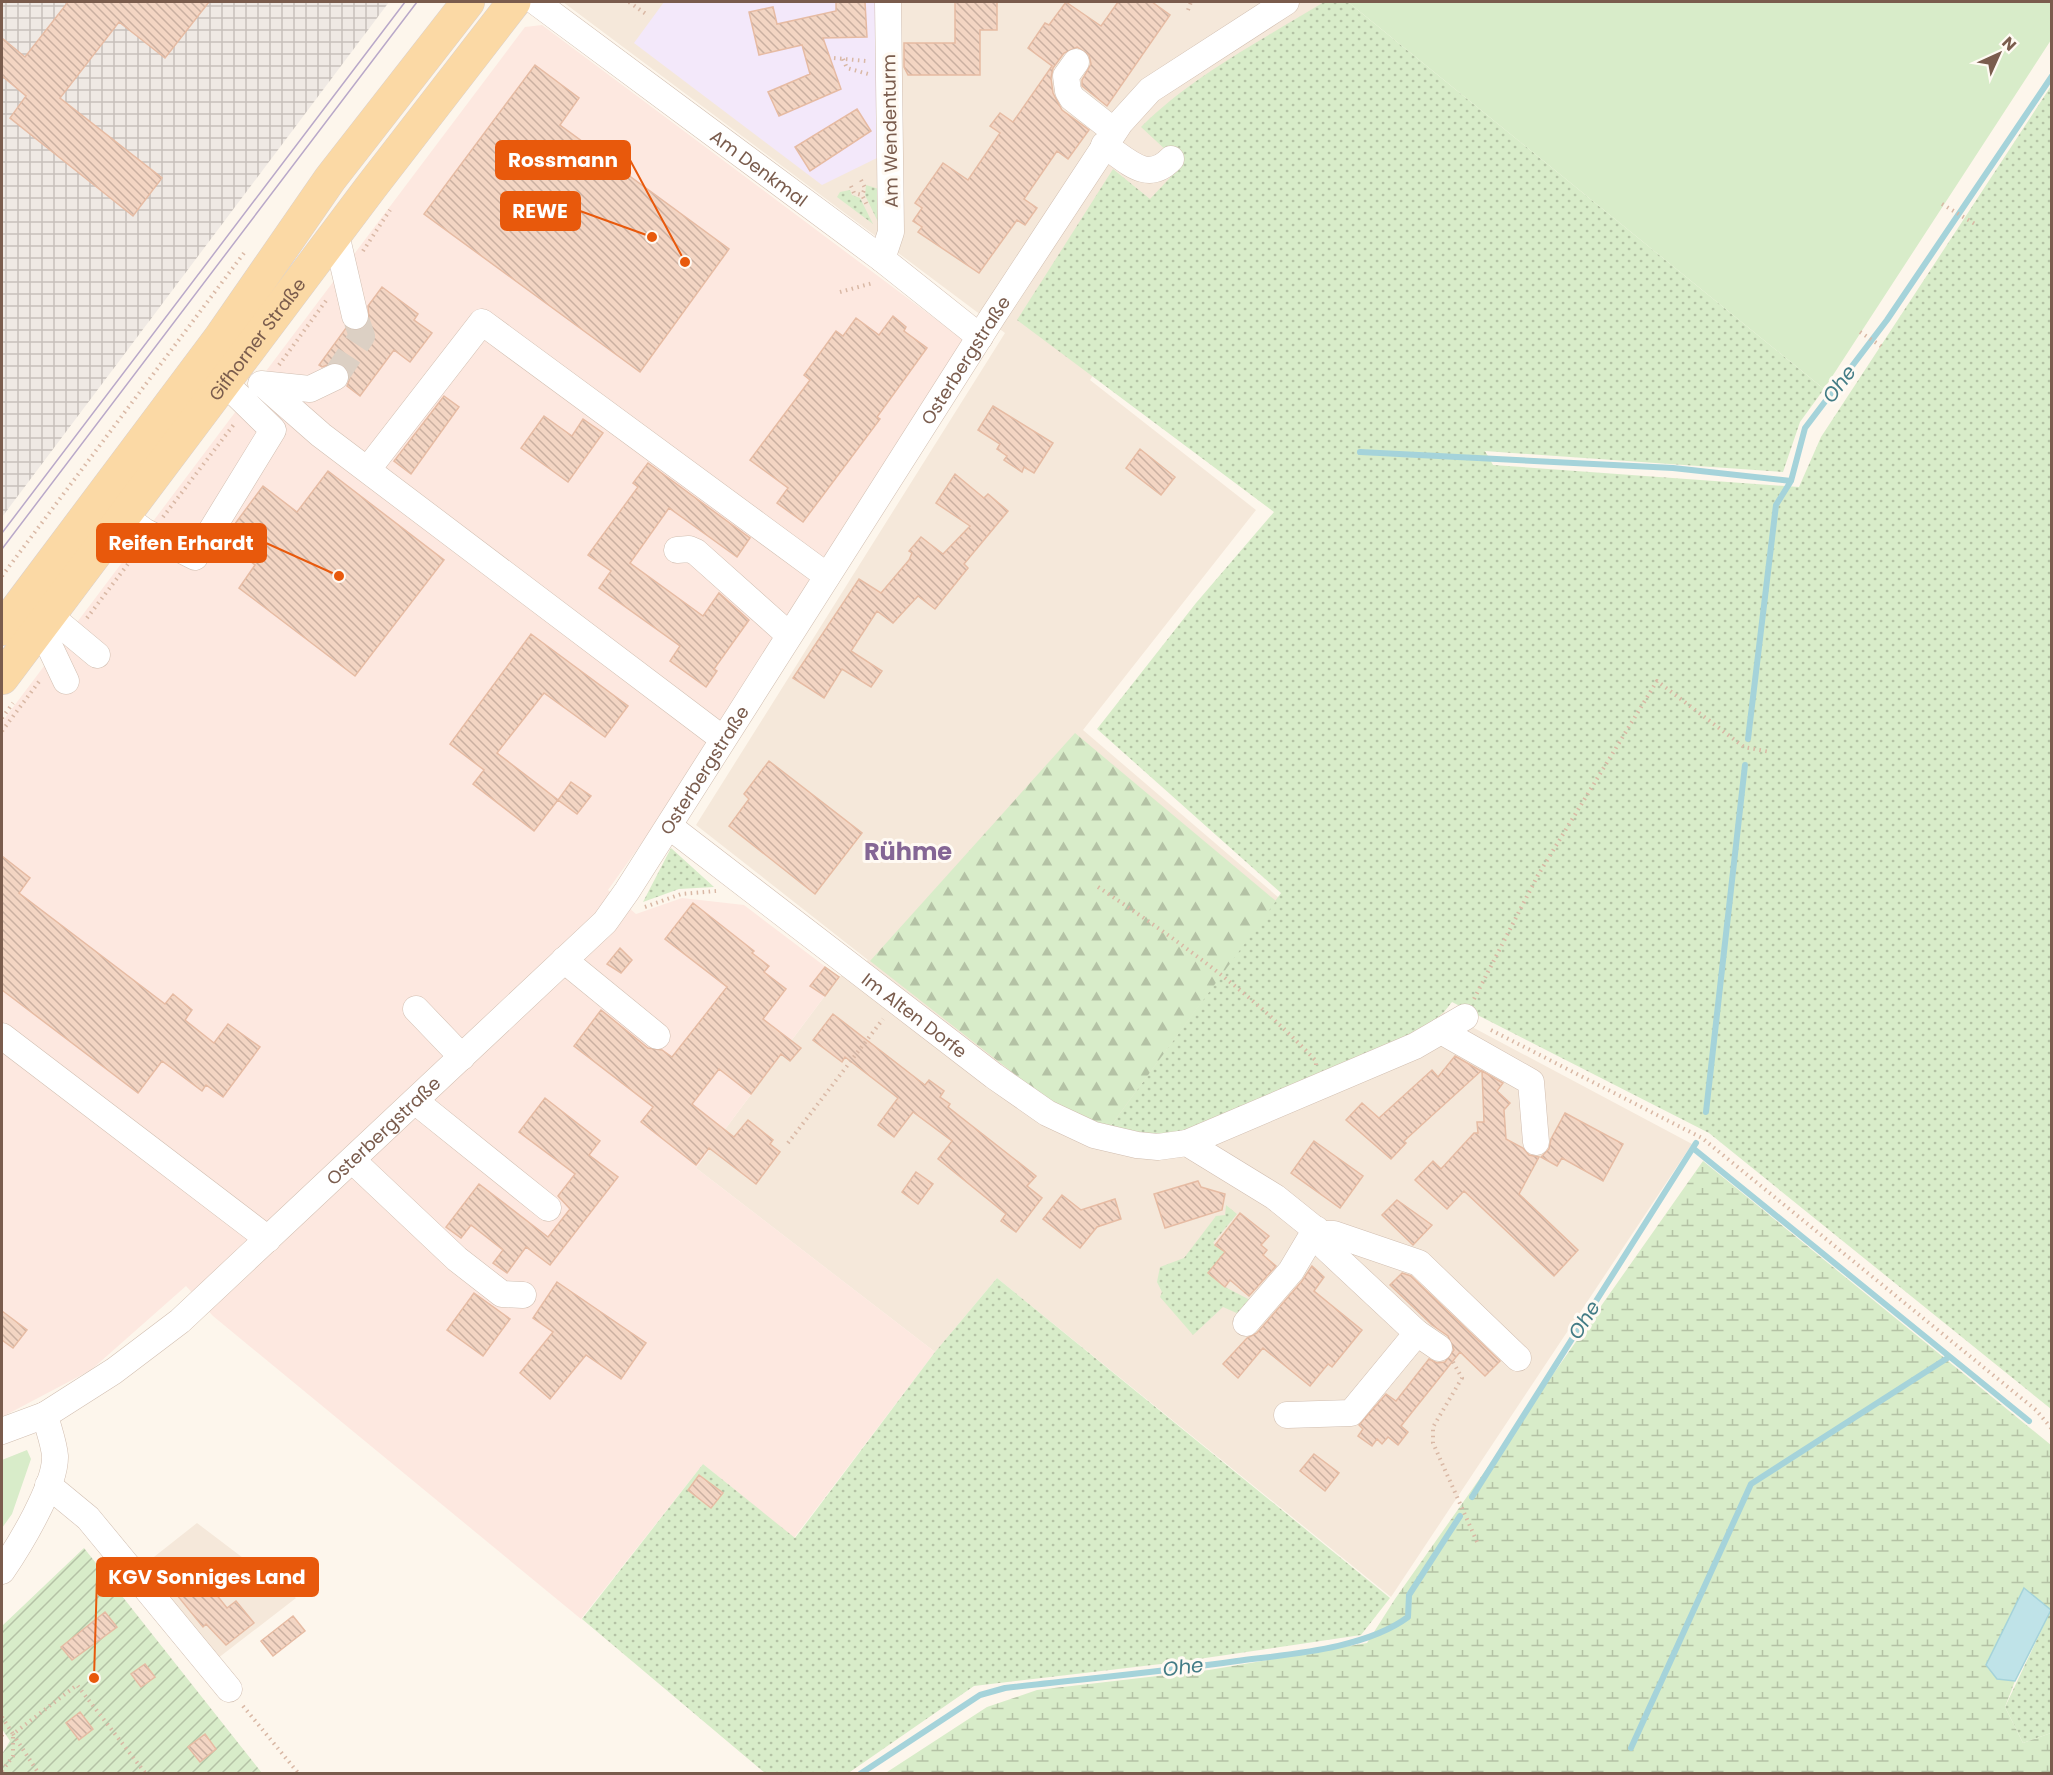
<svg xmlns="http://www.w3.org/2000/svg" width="2053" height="1775" font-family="Poppins,sans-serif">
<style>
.residential{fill:#f5e8da}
.commercial{fill:#fde8e0}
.industrial{fill:url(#industrial-grid)}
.education{fill:#f3e8fa}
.grass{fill:url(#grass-dots)}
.forest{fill:url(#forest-firs)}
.wetland{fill:url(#wetland-marsh)}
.park{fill:#d8ecc9}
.garden{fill:url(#garden-furrows)}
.water{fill:#bfe3e8;stroke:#a5d3da;stroke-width:1.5}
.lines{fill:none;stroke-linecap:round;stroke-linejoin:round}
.stream{stroke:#a5d3da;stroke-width:6}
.building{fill:url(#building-back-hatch);stroke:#e6bba3;stroke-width:1.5}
.minor-tunnel{stroke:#dcd0c4;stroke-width:26;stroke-dasharray:26 13;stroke-linecap:butt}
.minor-casing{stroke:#d1beb0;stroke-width:27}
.major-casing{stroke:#dad1cd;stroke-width:34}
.path{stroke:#d9b8a5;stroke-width:4;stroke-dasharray:1.5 4.5;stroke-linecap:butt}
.minor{stroke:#fff;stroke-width:26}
.major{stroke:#fbd9a5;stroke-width:33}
.tram{stroke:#b9a8c9;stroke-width:1.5}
.labels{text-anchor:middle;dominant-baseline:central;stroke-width:6;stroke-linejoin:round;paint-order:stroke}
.street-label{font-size:18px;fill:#7a5c4d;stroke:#fffaf3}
.water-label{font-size:20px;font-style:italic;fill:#437c86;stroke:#fffaf3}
.district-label{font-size:24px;font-weight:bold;fill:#846695;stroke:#fffaf3}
.leader{fill:none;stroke:#e8590c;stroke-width:2}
.callout-dot{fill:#e8590c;stroke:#fffaf3;stroke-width:2}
.callout{fill:#e8590c;stroke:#e8590c;stroke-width:2}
.callout-label{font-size:20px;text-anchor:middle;font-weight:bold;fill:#fff}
</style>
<defs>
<pattern id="industrial-grid" width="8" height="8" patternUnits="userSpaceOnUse" patternTransform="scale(1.5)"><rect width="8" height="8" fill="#efe9e4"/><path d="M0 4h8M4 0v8" fill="none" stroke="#c7c0bb"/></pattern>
<pattern id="grass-dots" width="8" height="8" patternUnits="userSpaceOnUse" patternTransform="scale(1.5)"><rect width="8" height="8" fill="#d8ecc9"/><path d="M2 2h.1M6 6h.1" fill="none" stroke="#b4c2a5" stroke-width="1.8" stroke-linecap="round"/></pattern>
<pattern id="forest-firs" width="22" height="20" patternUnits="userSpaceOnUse" patternTransform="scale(1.5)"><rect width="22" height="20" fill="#d8ecc9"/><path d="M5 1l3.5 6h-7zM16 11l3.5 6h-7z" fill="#b4c2a5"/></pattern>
<pattern id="wetland-marsh" width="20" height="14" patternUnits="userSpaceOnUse" patternTransform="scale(1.5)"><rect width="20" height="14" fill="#d8ecc9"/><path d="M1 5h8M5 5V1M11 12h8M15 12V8" fill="none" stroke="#b4c2a5"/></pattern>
<pattern id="garden-furrows" width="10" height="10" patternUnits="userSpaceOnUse" patternTransform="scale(1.5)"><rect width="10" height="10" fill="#d8ecc9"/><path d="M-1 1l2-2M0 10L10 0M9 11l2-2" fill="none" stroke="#b4c2a5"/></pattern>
<pattern id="building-back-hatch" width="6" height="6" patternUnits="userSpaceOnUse" patternTransform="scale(1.5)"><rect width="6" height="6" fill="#f3d5c3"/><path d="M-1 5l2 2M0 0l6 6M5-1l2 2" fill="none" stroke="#cab0a1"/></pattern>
</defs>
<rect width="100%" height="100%" fill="#fdf6ec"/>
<path class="residential" d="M563 2H1332L1090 380 1256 510 1083 730 1424 1022 1444 1012 1692 1144 1391 1597 997 1278 935 1352 696 1168 839 977 868 960 696 825 1005 333Z
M197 1523 296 1598 213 1662 140 1568Z"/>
<path class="commercial" d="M542 25 965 341 659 819 608 890 636 914 682 898 744 905 839 977 696 1168 935 1352 794 1538 703 1464 581 1619 213 1316 186 1286 91 1370 2 1417V722L525 27Z"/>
<path class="industrial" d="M2 2H389L2 517Z"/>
<path class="education" d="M664 2H876L879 157 822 185 634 43Z"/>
<path class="grass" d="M1324 2H1348L1824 389 1800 422 1783 472 1485 451 1493 465 1799 487 1821 437 2051 86V1409L1709 1133 1452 1002 1444 1012 1410 1040 1181 1135 1150 1138 1107 1131 1281 893 1097 729 1196 603 1274 512 1017 320 1113 169 1150 199 1182 165 1141 127C1193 75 1262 40 1324 2Z
M866 185 879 189 878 222 865 195Z
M850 190 852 195 860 198 873 224 837 197 840 192Z
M671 848 714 887 679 889 643 902Z
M1226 1205 1237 1214 1213 1243 1225 1252V1287L1252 1301 1241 1315 1223 1307 1193 1335 1160 1297 1162 1292 1157 1282 1160 1267 1184 1258 1216 1216 1225 1215Z
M997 1278 1390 1598 1361 1635 1178 1662 974 1686 847 1774 765 1773 582 1619 703 1464 795 1538 935 1352Z
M2051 1610V1733L2023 1743 2005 1707Z"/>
<path class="forest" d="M1075 733 1276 901 1107 1131 1063 1112 870 961Z"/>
<path class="wetland" d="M1703 1161 2051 1445 2052 1531C2048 1539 2051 1597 2051 1611L2024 1588 1997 1679 2015 1681 2005 1707 2023 1743 2051 1733V1773L884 1774 987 1707 1037 1690 1209 1670 1367 1643 1395 1599Z"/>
<path class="park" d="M1348 2H2051V40L1824 389Z
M27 1450 31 1459 12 1514 2 1528V1460Z"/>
<path class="garden" d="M84 1548 262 1773 2 1774V1754L10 1741 2 1729V1626Z"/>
<path class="water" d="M2024 1588 2051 1610 2015 1681 1997 1679 1986 1665Z"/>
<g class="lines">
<path class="stream" d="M1360 452 1673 468 1791 481
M1748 739 1776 505 1791 481 1805 428 1887 320 2052 76
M1706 1112 1745 765
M1694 1149 2029 1421
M1472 1497 1696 1143
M1631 1748 1751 1484 1949 1357
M860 1774 980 1695 1005 1688C1083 1679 1160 1672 1237 1661 1290 1654 1365 1649 1408 1617L1409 1595 1460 1516"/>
</g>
<path class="building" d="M68 2H209L165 58 119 22 60 98 162 178 133 216 10 118 26 96 2 76V38L25 57Z
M836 2H865L867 37 823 38 841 89 779 116 768 92 810 74 802 45 759 55 749 12 773 7 777 24 836 11Z
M955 2H997V30H980V75H908L904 67V43H955Z
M1066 2 1101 26 1118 2H1152L1170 15 1107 106 1082 86V80L1091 64 1089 55 1077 47 1064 53 1053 68 1051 78 1053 93 1062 110 1089 130 1068 159 1057 151 1024 199 1037 208 1025 225 1017 220 979 273 918 232 922 227 913 221 922 208 915 203 943 163 968 180 1000 133 990 126 1000 113 1013 122 1052 66 1028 48 1045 23 1049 25Z
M535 65 579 98 560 125 729 249 640 372 424 214Z
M857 109 871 131 810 171 795 147Z
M382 287 418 314 414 320 432 333 410 362 394 350 360 396 347 386 350 378 344 365 336 362 322 367 319 365 346 328 358 331 366 327 369 320 368 306Z
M893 316 906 327 904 331 927 348 877 417 880 419 803 522 777 503 788 488 750 460 810 380 804 375 836 331 843 336 856 318 879 335Z
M444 396 459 407 411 474 394 461Z
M993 406 1053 443 1034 473 1024 467 1022 472 1004 460 1007 456 997 449 1000 444 978 430Z
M544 416 572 436 583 419 603 433 568 482 521 448Z
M1140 449 1175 477 1161 495 1126 468Z
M648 463 750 538 737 557 669 508 630 563 703 616 719 593 749 620 714 669 717 671 706 687 670 661 680 646 599 588 611 571 588 555 638 487 633 483Z
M328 471 444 560 355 676 239 588 255 565 223 540 263 486 297 512Z
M955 474 984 498 988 494 1008 511 964 564 968 568 935 609 918 596 893 623 877 611 851 651 882 671 871 687 842 669 824 698 793 678 859 579 881 593 909 560 912 553 909 551 921 537 943 554 970 526 936 503Z
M531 634 628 706 605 737 544 693 497 753 558 800 534 831 473 784 484 770 450 744Z
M769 761 862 833 815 894 729 826 749 799 744 794Z
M571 782 591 796 577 814 558 800Z
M2 856 30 878 19 893 165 1004 173 994 192 1010 185 1020 214 1043 228 1024 260 1047 223 1097 206 1085 202 1091 162 1061 138 1093 2 990Z
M693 903 754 951 752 953 769 966 764 972 786 989 763 1019 801 1048 790 1061 781 1054 751 1094 719 1069 692 1104 734 1137 748 1120 773 1140 770 1144 780 1152 756 1184 709 1148 696 1165 641 1122 653 1107 574 1046 601 1010 648 1048 662 1050 672 1057 727 987 665 939Z
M620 948 632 960 621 973 607 964Z
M825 967 839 977 825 996 810 986Z
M833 1014 925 1085 929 1080 944 1091 940 1097 950 1104 948 1107 1036 1176 1027 1186 1042 1198 1016 1232 1001 1221 1006 1214 938 1159 952 1141 913 1112 894 1137 878 1125 898 1098 845 1057 842 1062 813 1040Z
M1455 1056 1481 1071 1404 1141 1406 1143 1391 1159 1346 1120 1362 1103 1379 1118 1432 1070 1438 1077Z
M1482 1071 1503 1083 1497 1091 1510 1103 1504 1110 1506 1139 1523 1148 1529 1155 1539 1157 1519 1194 1578 1250 1554 1276 1464 1191 1447 1209 1415 1180 1433 1161 1441 1169 1474 1133H1478L1477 1122H1484Z
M545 1098 600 1141 589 1155 618 1177 550 1265 526 1247 507 1273 493 1263 503 1250 471 1225 461 1238 446 1227 479 1184 548 1237 570 1209 558 1196 575 1174 519 1132Z
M1565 1113 1623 1144 1603 1181 1562 1158 1557 1166 1541 1157 1549 1149 1551 1139Z
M1314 1141 1363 1176 1340 1208 1291 1173Z
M916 1172 933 1184 918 1204 902 1192Z
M1198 1181 1201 1187 1225 1194 1222 1210 1165 1228 1154 1194Z
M1062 1195 1081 1210 1115 1199 1121 1219 1097 1227 1080 1248 1043 1219Z
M1397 1200 1432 1225 1413 1245 1382 1215Z
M1240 1213 1269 1236 1261 1245 1267 1250 1263 1255 1276 1266 1249 1296 1230 1280 1225 1287 1208 1273 1225 1252 1215 1245Z
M1312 1266 1324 1277 1314 1291 1362 1330 1332 1367 1328 1364 1310 1386 1263 1348 1238 1378 1223 1364 1247 1338 1257 1333 1302 1281Z
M1402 1273 1411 1276 1500 1361 1485 1376 1460 1352 1401 1426 1408 1432 1398 1445 1388 1437 1382 1444 1377 1439 1372 1446 1358 1436 1363 1429 1359 1425 1386 1394 1396 1401 1429 1359 1437 1363 1445 1362 1454 1350 1448 1336 1432 1325 1390 1285Z
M557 1282 646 1343 621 1379 586 1355 550 1399 520 1373 553 1332 533 1318Z
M474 1293 510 1319 483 1356 447 1330Z
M2 1311 27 1330 13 1348 2 1340Z
M1314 1454 1339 1473 1325 1491 1300 1471Z
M699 1475 723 1493 711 1508 688 1490Z
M188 1559 227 1608 236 1601 254 1623 226 1645 206 1624 203 1627 172 1589 176 1586 168 1575Z
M105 1612 117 1627 72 1660 61 1647Z
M293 1616 305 1631 273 1656 261 1641Z
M145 1664 155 1677 141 1687 131 1674Z
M80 1712 93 1729 79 1740 66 1723Z
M205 1734 216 1749 200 1762 188 1747Z"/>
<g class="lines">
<path class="minor-tunnel" d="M335 377 362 336 355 316"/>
<g class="minor-casing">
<g id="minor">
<path id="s1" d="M536 2 882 259 980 337"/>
<path d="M1076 62 1066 76 1068 91 1072 98 1114 131"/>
<path d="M1104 145C1127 160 1147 184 1171 159"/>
<path d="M336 234 355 316"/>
<path d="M882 259 891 232 888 2"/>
<path d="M261 384 310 389 335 377"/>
<path d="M264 385 321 435 723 739"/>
<path d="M368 469 482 322 827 576"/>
<path d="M124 516 144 531 195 557 273 430 225 383"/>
<path d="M677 550 689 549 696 552 789 635"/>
<path d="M49 615 97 655"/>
<path d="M40 626 66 681"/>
<path id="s2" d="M669 826 994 1076 1047 1113 1094 1135 1137 1145 1158 1147 1187 1143 1275 1197 1321 1234"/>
<path d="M564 960 657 1036"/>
<path d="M416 1009 462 1057"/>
<path d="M1441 1031 1531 1082 1536 1142"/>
<path d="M2 1036 268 1239"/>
<path d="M415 1101 548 1208"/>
<path d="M1187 1143 1415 1046 1465 1017"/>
<path d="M352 1160 457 1259 502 1294 523 1295"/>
<path d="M1321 1234H1334L1419 1263 1518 1358"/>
<path d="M1246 1323 1291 1271 1316 1229"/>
<path d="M1417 1333 1439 1348"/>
<path d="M1287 1415 1351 1413 1417 1333 1325 1247 1321 1234"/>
<path id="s3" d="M2 1431 45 1415 114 1371 180 1321 605 922 627 891 993 316 1120 123 1150 90 1286 2"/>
<path d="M48 1485 88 1518 229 1689"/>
<path d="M2 1571C19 1546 56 1486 55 1456 54 1443 48 1428 45 1415"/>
</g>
</g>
<g class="major-casing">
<g id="major">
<path d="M2 629 220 338 330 179 468 2"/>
<path id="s4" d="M2 678 371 187 514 2"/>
</g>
</g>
<path class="path" d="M629 2 646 14
M1188 10 1191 2
M834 58 866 61
M843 59 847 68 868 74
M861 180 865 188 862 195
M851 186 854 193 862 195 867 205
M1942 204 1975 224
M363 251 390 210
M840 292 873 283
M1860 332 1881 346
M279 365 328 298
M163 517 235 423
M2 576 244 253
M87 618 137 552
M2 718 13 703
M2 731 41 679
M1098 887C1176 939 1251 992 1316 1061V1065
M645 907 681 894 716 891
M1474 999 1538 875 1657 681 1744 747 1770 752
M1491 1030 1702 1138 2036 1410 2052 1429
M788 1143 883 1019
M1453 1362 1462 1378 1433 1427V1443L1478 1544
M243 1706 299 1774
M2 1717 13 1734 77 1685 146 1774
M13 1734 39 1774
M2 1735V1738
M2 1771 13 1756V1736"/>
<use href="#minor" class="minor"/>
<use href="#major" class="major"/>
<path class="tram" d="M2 533 405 2
M2 549 417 2"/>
</g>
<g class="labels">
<g class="street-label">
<text transform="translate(890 131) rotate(-91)">Am Wendenturm</text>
<text stroke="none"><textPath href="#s1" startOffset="278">Am Denkmal</textPath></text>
<text stroke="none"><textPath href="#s4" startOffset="424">Gifhorner Straße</textPath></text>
<text stroke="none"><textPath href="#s3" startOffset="1461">Osterbergstraße</textPath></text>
<text stroke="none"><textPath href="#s3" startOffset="975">Osterbergstraße</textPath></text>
<text stroke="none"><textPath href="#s2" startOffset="310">Im Alten Dorfe</textPath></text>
<text stroke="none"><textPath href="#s3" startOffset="489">Osterbergstraße</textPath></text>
</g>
<g class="water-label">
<text transform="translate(1839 384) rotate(-53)">Ohe</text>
<text transform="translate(1584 1320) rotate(-58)">Ohe</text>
<text transform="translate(1183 1667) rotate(-7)">Ohe</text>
</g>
<g class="district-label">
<text x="908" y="851">Rühme</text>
</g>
</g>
<path class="leader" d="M685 262L630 160M652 237L580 211M339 576L266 543M94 1678L97 1577"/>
<g class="callout-dot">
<circle cx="685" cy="262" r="6"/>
<circle cx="652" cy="237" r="6"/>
<circle cx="339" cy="576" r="6"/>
<circle cx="94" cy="1678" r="6"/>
</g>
<g class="callout">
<rect x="496" y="141" width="134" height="38" rx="6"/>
<rect x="501" y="192" width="79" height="38" rx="6"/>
<rect x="97" y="524" width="169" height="38" rx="6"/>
<rect x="97" y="1558" width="221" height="38" rx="6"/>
</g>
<g class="callout-label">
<text x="563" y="167">Rossmann</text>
<text x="540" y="218">REWE</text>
<text x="181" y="550">Reifen Erhardt</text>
<text x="207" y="1584">KGV Sonniges Land</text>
</g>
<rect width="2053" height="1775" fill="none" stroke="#7a5c4d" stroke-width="6"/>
<g transform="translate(1999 54) rotate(45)" stroke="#fffaf3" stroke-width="4.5" paint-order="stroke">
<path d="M0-4.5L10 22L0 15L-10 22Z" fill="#7a5c4d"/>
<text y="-9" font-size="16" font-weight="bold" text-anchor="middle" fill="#7a5c4d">N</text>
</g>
</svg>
